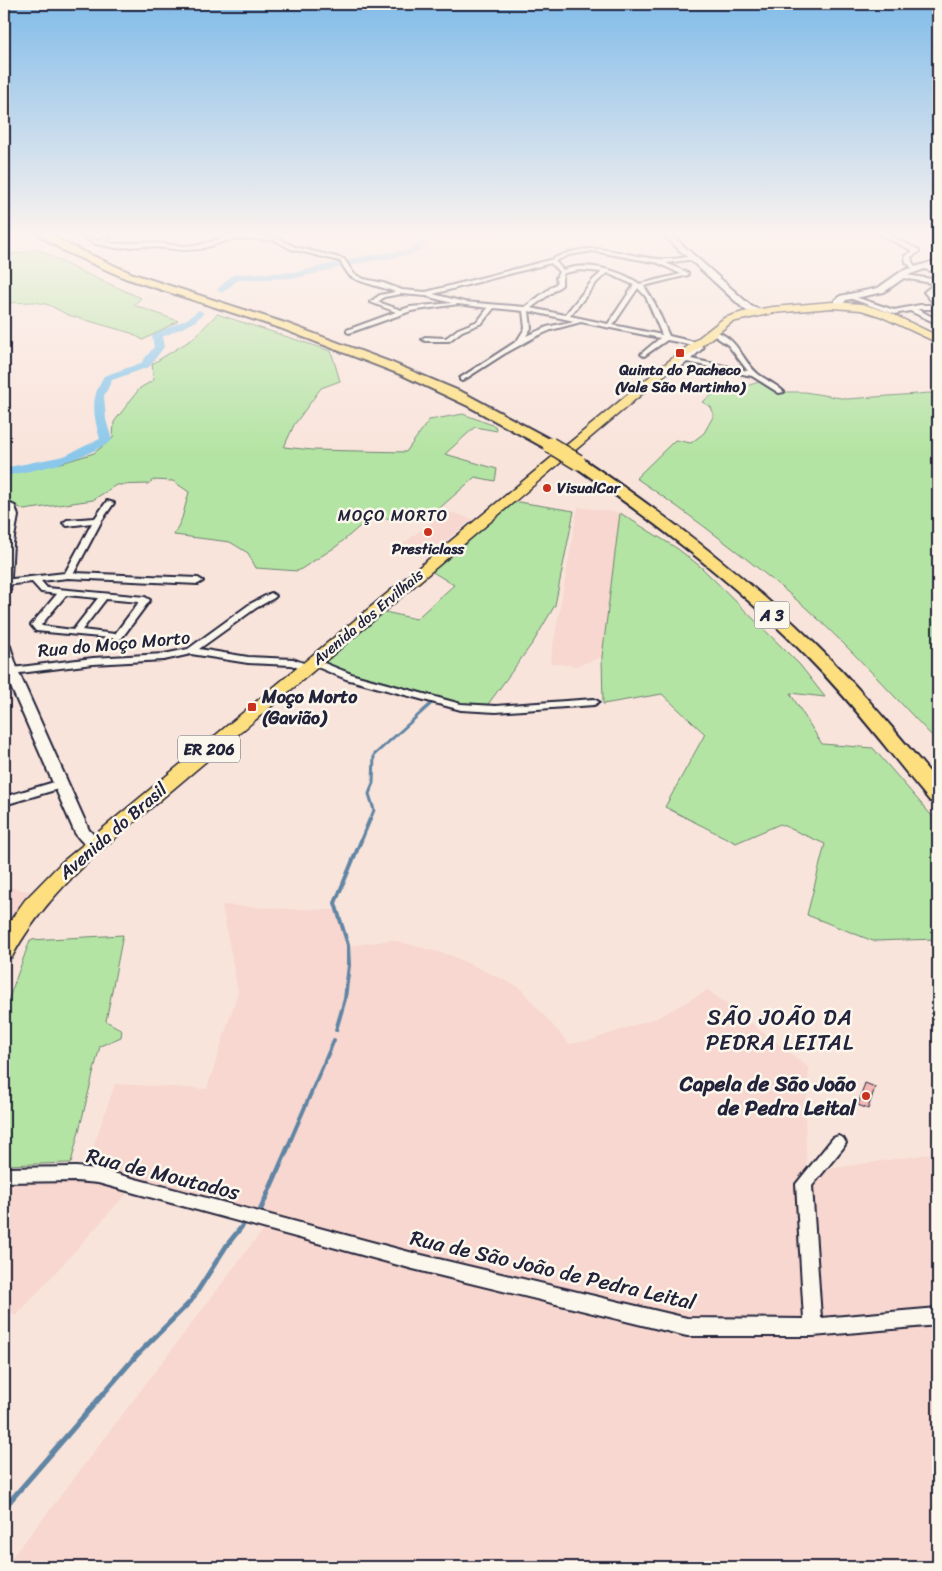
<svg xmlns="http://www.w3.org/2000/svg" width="942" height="1571" font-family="Sriracha,sans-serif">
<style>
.built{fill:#f7d7cf}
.green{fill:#b4e4a4;stroke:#6b8370}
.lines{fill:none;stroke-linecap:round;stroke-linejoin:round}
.stream-far2{stroke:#6085a4;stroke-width:3}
.stream-far1{stroke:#6085a4;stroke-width:4}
.stream{stroke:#6085a4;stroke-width:5}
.river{fill:#8ac7ea;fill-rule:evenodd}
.building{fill:#f3b8b3;stroke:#22223b}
.minor-casing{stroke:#22223b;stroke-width:4}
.tertiary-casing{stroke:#22223b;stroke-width:4}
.secondary-casing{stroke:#22223b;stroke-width:4}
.primary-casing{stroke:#22223b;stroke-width:3}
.motorway-casing{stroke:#22223b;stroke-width:4}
.minor{fill:#fbf7ec;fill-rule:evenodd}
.tertiary{fill:#fbf7ec;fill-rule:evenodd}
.secondary{fill:#fbf7ec;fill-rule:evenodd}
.primary{fill:#fddf80;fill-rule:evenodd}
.motorway{fill:#fddf80;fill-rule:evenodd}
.motorway-bridge-casing{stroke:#22223b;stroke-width:18;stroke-linecap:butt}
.motorway-bridge{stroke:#fddf80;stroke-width:15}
.poi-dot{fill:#c8321e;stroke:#fbf7ec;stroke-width:2}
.labels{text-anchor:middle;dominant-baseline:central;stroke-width:5;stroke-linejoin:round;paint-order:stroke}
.far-poi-label{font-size:15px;font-weight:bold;fill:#22223b;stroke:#fbf7ec}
.far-street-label{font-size:15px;fill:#22223b;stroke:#fbf7ec}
.far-neighbourhood-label{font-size:16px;letter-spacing:1px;fill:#22223b;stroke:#fbf7ec}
.shield{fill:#fbf7ec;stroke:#636270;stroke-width:1}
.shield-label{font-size:16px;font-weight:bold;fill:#22223b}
.street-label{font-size:18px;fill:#22223b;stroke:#fbf7ec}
.poi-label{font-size:18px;font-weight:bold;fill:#22223b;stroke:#fbf7ec;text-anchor:start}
.near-poi-label{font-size:21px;font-weight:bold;fill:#22223b;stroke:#fbf7ec;text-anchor:end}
.near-street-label{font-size:21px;fill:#22223b;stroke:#fbf7ec}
.near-neighbourhood-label{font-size:22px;letter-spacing:1px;fill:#22223b;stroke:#fbf7ec}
</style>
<rect width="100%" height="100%" fill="#f9e4db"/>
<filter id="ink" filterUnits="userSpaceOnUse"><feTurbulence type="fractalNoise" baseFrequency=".02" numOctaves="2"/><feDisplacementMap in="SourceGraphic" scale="10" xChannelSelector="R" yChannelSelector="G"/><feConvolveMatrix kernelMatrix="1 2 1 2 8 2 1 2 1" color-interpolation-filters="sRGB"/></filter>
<g filter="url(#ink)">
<path class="built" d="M578 507 620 513 602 657 576 666 550 663Z
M447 511 473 519 424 557 397 548Z
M4 886 34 892 4 932Z
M222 905 287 909 336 910 348 946 392 940 450 955 519 987 569 1044 592 1040 659 1017 708 990 809 1068 805 1120 807 1172 929 1154 938 1170V1567H4L46 1515 255 1240 276 1217 87 1165 115 1084 207 1089 238 992Z
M38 1180 104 1184 128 1192 16 1316 4 1309V1182Z"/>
<path class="green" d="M38 249 71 267 141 298 134 305 178 321 143 340 131 333 68 315 49 305 35 302 4 303V256Z
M217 314 331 351 340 381 321 388 294 425 284 447 312 450 406 452 429 420 463 414 495 426 497 431 475 427 445 454 497 469 495 481 475 477 434 513 366 521 337 546 298 571 256 568 248 553 230 542 174 535 182 518 189 492 173 481 153 480 148 484 116 485 93 500 24 510 4 499V474L65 462 94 453 113 438 114 422 140 388 154 380 152 364 194 338Z
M762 381 778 392H805L847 399 930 393 938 396V742C894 697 852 649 805 607 751 561 695 518 636 478L675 440 691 443 704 433 714 415 711 407 702 402 715 393 722 394Z
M519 502 574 511 555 605 534 641 486 707 464 706 325 665 323 662 385 612 416 619 454 585 431 571 511 504Z
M620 513 678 549 701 567 800 665 825 697 790 693 822 744 873 748 938 823V939L873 941 807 915 825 844 780 824 736 843 665 807 705 734 662 694 603 704 602 657Z
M123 935 106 1021 122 1030 121 1037 100 1046 71 1163 4 1165V1012L30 940Z"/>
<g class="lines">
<path class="stream-far2" d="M370 820 374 810 369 794 373 783 374 755 433 702"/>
<path class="stream-far1" d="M336 1030 345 999 349 965 348 945 335 903 370 819
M288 1146 334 1040"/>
<path class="stream" d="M260 1211 289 1145
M4 1508 136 1356 191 1301 227 1245 243 1225"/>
<path class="river" d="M421 233H429L431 239 425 248 410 255 359 263 296 278 238 280 222 293 217 290 231 276 237 274 296 272 359 257 408 250 419 244 423 239Z
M199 310 204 313 193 323 162 337 164 347 149 367 112 380 104 396 106 420 112 440 110 442C76 462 42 469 4 476V468L64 456 100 439C93 413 90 399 104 376L141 363 154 347 152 336 154 334 187 319Z"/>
</g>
<path class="building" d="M865 1083 875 1087 868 1109 858 1105Z"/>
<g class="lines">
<g class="minor-casing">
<path id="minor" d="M80 233H85L86 235 98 241 110 233H115L105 242 117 244 143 242 184 246 200 245 233 235H259L278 238 295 247 344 259 354 274 364 279 383 283 402 290 426 292 550 260C596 238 614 255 659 259 670 260 682 258 693 256L695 259 666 263 688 273V275L644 286 655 304 669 336 699 343 703 348 691 359 748 371 728 345 709 332 712 330C739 338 740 359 758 374 766 380 777 385 784 392L779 393 752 376 687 362 677 370 662 371V369L673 367 696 348 693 345 667 340 644 356 641 354 642 353 660 338 581 322 551 330 535 337 504 354 462 381 460 380V378L517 341 525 328 523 311 494 308 482 323 462 331 449 341H425L422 339 425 337 446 338 458 329 478 321 488 308 458 304 411 311 349 333 347 332V330L396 312 370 302 380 295 395 292C384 287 356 282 349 275 346 271 343 266 340 261L291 249 275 240 259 239H233L200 249 184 250 143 246 117 248 96 244 82 237ZM593 251 658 263 681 274 640 284C620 270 587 261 563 270L555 261 569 255ZM551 263 559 272 556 278 557 283 525 307 464 302 433 294ZM580 270 602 272 593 280 565 315 531 308 562 285V278L564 273ZM607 273 634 285 608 324 570 316 597 282ZM638 288 646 297 662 335 613 325ZM401 294 426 296 452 303 410 307 401 310 378 302 384 297ZM529 311 574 321 547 327 526 336 531 328Z
M881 233H885L919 250V252L911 257 912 262 918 270H914L906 262 905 256 913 251 880 235Z
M923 265 938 269V273L921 268Z
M900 274 938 280V286L930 292 938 302V309H917L938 320V324L910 311 894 314 844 296 849 295 894 310 920 305H935L924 292 933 285 931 283 898 277Z
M107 501 114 503 102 520 74 573 198 578 203 581 198 584 68 578 41 581 47 588 145 597 150 600 121 639 36 631 31 625 57 594 41 592 32 582 5 585 4 580 65 573 92 523 67 526 63 523 67 520 95 518ZM66 595 98 598 73 630 42 626 41 625ZM106 599 139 602 115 634 82 630Z
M271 593 276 596 274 598 256 608 199 649 248 657 293 659 311 666 312 668 311 670H303L291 665 248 663 191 654 164 660 93 664 4 675V669L93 658 164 654 188 649 250 604Z
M314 659 354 675 461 704 496 706 594 699 599 702 594 705 496 712 461 710 346 679 310 664 309 662Z
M61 780 67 784 65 787 4 805V797Z
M838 1136 843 1138 846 1143 843 1148 812 1186 821 1318 938 1308V1325L813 1336H687L413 1269 98 1183 76 1181 4 1182V1168L76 1167 98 1169 413 1253 687 1318 804 1319 796 1184 833 1138Z"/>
</g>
<g class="tertiary-casing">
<path id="tertiary" d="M938 260V264L908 275 884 292 846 300 841 307 834 305 835 300 840 296 878 288 902 271Z
M4 501 15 506 18 516 13 543 10 592 4 596V530L6 516Z
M4 642 10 646 18 671 89 830 103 844 101 848C90 851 81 842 75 833L4 671Z"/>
</g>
<g class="secondary-casing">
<path id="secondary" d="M661 233H669L751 306 760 310V314H754L745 310Z"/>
</g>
<g class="primary-casing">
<path id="primary" d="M832 302 862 304 888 312 938 336V343L880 316 861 310 832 308 773 313 732 322 668 372 102 849C66 882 35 914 12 957L4 959 5 928 25 900 61 863 660 368 724 318 743 312 773 307Z"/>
</g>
<g class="motorway-casing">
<path id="motorway" d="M36 233H47L73 247 133 274 288 324 390 362 464 393 555 442 557 445 555 448H545L468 406 402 375 280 328 125 278 66 252Z
M578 458 583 459C670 518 754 582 828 657 867 696 902 740 938 782V803L930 801C892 756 857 708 815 665 743 589 659 525 573 465L571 462 573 459Z"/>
</g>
<use href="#minor" class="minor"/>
<use href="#tertiary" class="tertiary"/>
<use href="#secondary" class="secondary"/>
<use href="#primary" class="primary"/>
<use href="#motorway" class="motorway"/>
<g class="motorway-bridge-casing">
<path id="motorway-bridge" d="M550 445 578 462"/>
</g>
<use href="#motorway-bridge" class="motorway-bridge"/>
</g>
</g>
<linearGradient id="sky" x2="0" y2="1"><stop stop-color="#82bce9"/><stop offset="0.52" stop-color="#fcf3ef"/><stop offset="1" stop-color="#fcf3ef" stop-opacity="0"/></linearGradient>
<rect width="942" height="452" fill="url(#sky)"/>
<g class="poi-dot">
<rect x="675" y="348" width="10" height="10" rx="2.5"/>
<circle cx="547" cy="488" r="5"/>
<circle cx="428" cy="532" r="5"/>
<rect x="247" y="702" width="10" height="10" rx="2.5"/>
<circle cx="866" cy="1096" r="5"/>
</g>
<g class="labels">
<g class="far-poi-label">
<text x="680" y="370">Quinta do Pacheco<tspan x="680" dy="17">(Vale São Martinho)</tspan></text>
<text x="557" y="488" text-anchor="start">VisualCar</text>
<text x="428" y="549">Presticlass</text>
</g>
<g class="far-street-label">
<text transform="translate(368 617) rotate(-40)">Avenida dos Ervilhais</text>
</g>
<g class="far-neighbourhood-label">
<text x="393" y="515">MOÇO MORTO</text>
</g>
<g class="shield">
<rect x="754.5" y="601.5" width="35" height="27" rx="4"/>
<rect x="178" y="735.5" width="62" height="27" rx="4"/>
</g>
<g class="shield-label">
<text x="772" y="615">A 3</text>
<text x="209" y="749">ER 206</text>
</g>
<g class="street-label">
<text transform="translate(114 644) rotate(-5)">Rua do Moço Morto</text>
<text transform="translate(113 831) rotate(-41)">Avenida do Brasil</text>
</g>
<g class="poi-label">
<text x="262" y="697">Moço Morto<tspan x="262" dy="21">(Gavião)</tspan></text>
</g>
<g class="near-poi-label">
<text x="856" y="1084">Capela de São João<tspan x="856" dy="24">de Pedra Leital</tspan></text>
</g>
<g class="near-street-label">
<text transform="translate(163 1174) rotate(14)">Rua de Moutados</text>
<text transform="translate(553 1270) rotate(13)">Rua de São João de Pedra Leital</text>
</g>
<g class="near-neighbourhood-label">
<text x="780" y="1017">SÃO JOÃO DA<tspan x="780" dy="25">PEDRA LEITAL</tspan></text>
</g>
</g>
<rect width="942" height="1571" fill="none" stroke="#fbf7ec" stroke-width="20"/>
<rect x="10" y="10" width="922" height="1551" fill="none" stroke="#22223b" stroke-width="2" filter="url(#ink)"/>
</svg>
